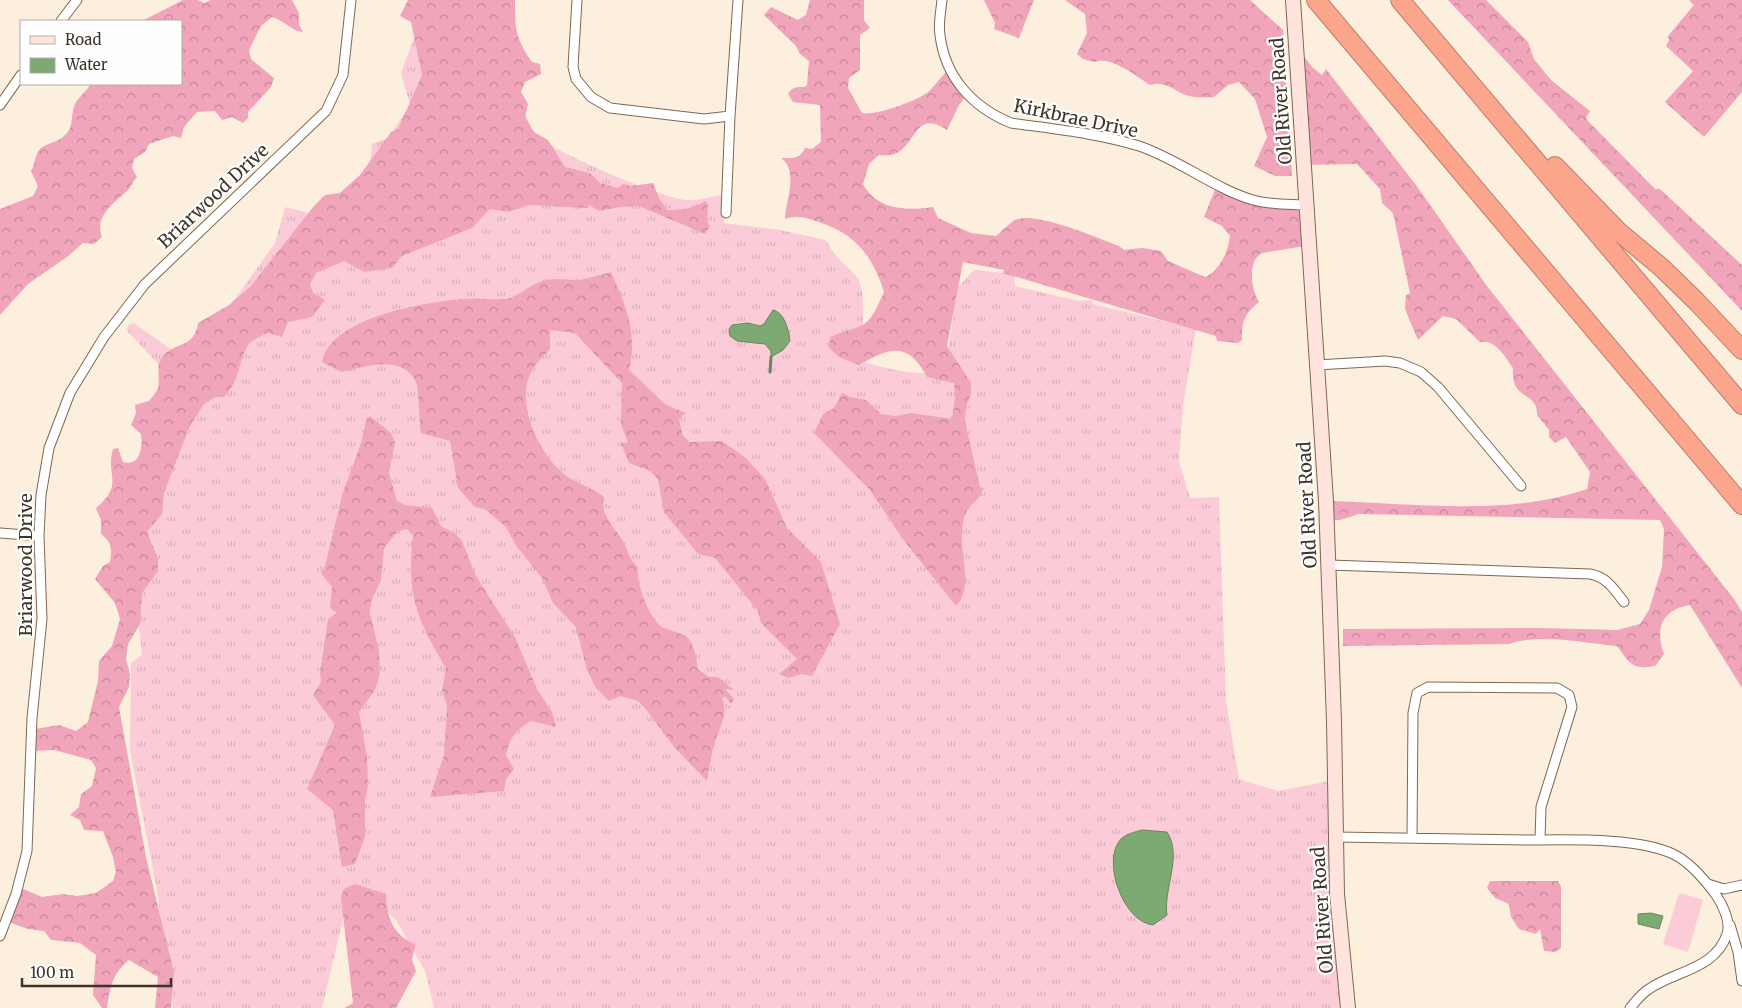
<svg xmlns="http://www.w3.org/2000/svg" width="1742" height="1008" font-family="Merriweather,serif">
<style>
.grass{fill:url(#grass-tufts)}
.forest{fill:url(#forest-crowns)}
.garden{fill:#fbccd8}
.water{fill:#7da973;stroke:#6a865d}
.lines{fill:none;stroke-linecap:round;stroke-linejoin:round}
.stream{stroke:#6a865d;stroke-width:3}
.minor-casing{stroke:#7e6850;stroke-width:11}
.secondary-casing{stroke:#7e6850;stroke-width:16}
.motorway-casing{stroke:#ba7d6a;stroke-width:20}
.minor{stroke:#fff;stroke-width:9}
.secondary{stroke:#fee4dd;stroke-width:14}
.motorway{stroke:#fca58d;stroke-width:18}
.labels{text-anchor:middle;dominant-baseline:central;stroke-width:4.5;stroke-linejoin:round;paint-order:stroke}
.street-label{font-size:18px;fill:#3e3429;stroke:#fefefe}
</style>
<defs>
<pattern id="grass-tufts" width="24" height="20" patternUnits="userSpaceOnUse" patternTransform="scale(1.25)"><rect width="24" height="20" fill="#fbccd8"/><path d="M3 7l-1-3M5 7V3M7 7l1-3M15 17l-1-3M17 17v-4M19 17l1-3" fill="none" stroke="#d8b0b9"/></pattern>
<pattern id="forest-crowns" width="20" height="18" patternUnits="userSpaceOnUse" patternTransform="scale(1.25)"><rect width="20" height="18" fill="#f0a5ba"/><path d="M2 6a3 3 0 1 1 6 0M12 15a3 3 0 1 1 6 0" fill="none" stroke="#c48797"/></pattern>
</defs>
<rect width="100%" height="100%" fill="#fdefde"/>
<path class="grass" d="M434 0 514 21C516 57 516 96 532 130 541 148 664 199 687 200 697 201 710 197 721 195L724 223 780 230 826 240C836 261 847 263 858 279 867 293 862 343 860 360 884 370 920 375 945 373L957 288 974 270 1014 274 1015 286 1079 301 1092 300 1093 304 1196 329 1183 405 1179 461 1190 498 1219 497 1226 701 1239 779 1278 791 1335 780 1348 1008H434L425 971 396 920 370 894 348 898 322 1008H173L157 891 130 750 131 663 142 655 134 577 167 373 127 331 128 326 134 323 180 356 220 320 275 243 285 207 314 214 341 211 370 163 372 144 388 138 410 105 401 73 419 24Z"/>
<path class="forest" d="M183 0H198L204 3 211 0H292L299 13V25L303 32C292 31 283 20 272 17L261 26 249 50 251 59 274 78 271 87 248 112V118L243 123 232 117 222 120 215 111 197 112 184 127 181 138 173 136 149 144 145 152 134 159 132 168 137 177C133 181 131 187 128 190 114 203 94 216 102 237L94 244 83 243 67 257 28 284 0 315V209L33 196 38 186 31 171C35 165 35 154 40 149 49 141 60 144 69 130 73 124 71 110 76 102 81 95 87 90 91 84H181V21H142Z
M408 0H515C515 29 515 37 532 62L540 64 541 74 525 82 521 92 528 104 525 117 534 132 548 140 565 167 590 173 600 183 618 188 623 184 631 186 653 183 659 198 667 210C682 210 693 209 705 201L708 204 707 221 710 226 705 234 639 206 620 207 599 211 589 205 588 208 529 205 508 212 490 209 472 228 402 256 392 268 364 272 344 261 316 273 310 284 313 293 325 300 312 317 288 322 282 337 267 333C262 336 254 339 250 343 237 359 242 379 224 397H216L204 404 189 428 164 493 162 514 147 532 158 559V571L142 593 140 624 128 644 126 659 130 674 129 687 119 707 146 857 174 973 171 1008H155L158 977 129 960C112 974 110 987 107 1008H102L93 995 96 955 80 943 51 940 44 931 28 929 8 922 21 888 42 897 63 894 77 896 96 893 113 881 116 872 113 857 103 831 84 830 80 820 70 815 79 807 81 794 92 786 96 768 91 760 54 750 34 751 35 729 59 725 76 731 88 722 98 681 99 661 112 646 120 619 115 603 95 579 103 566 110 562C112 549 112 542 101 534V520L96 508C125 484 105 475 113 449L118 448 123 462C140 467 143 447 141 434L131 425 136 413 135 405 149 401C152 397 156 393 158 388 161 378 154 364 164 355 178 341 194 348 198 323L229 305 250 287 314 206 325 195 340 193 360 175 391 132 398 129 422 75 411 22 400 16Z
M810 0H864V20L870 28 860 35V70L849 78 848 88 862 113C876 116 917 101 928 92 937 84 942 74 952 67L969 92 959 105 947 130C908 104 919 162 879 155L869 164 863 184C877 210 906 211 933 207L938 218 971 233 996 236C1002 231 1011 221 1018 219 1040 213 1097 238 1119 246L1124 250 1142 248 1161 251 1168 261 1205 277C1220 270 1228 252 1230 236L1222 226 1204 217 1218 182 1259 200 1306 202 1311 245 1262 253C1247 261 1251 289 1259 302 1245 313 1241 322 1242 340L1238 343 1217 341 1216 336 1003 273 1004 270 963 262 947 346 971 383V394L966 407 965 421 980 487 984 488C980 498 978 499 970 506 964 512 962 526 962 535 961 556 973 589 956 606L902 538 870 490 814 433 823 414 834 408 842 393 850 397 866 400 881 414 896 416 911 413 952 419 955 398 954 383 927 377C907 340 890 348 859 365L839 357 829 348 830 337C866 323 867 331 884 292 873 256 855 234 819 222 807 218 797 214 785 219 786 199 799 171 781 158 792 158 799 160 805 148L812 149 821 142 820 105 793 102 788 94C792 87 796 87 804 87L807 85 809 61 800 54 796 46 764 15 771 7 798 20 806 15Z
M984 0H1034L1019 38 994 29 995 23Z
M1065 0H1250L1283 30 1292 176H1275L1254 166 1267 137 1255 99 1239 82 1228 85 1214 97C1206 97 1197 98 1189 96 1174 92 1167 80 1150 85 1138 77 1110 55 1095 62L1083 59 1077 54 1087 33 1085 14Z
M1448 0H1486L1528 42 1534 59 1551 80 1590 111 1586 117 1588 121 1655 189H1660L1742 265V311Z
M1689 0H1742V92L1704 137 1665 102 1693 71 1666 46 1669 40 1668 36 1694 5Z
M1303 55 1312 67 1322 75 1326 69 1416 185 1487 286 1734 599 1742 612V688L1690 605C1661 610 1655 629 1664 654L1655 666C1632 670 1630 664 1617 646 1585 643 1539 633 1509 644L1343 646V629L1543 628 1617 630 1640 624 1649 610 1662 567 1664 529 1660 520 1359 514 1340 520H1327L1326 501C1411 503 1506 517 1587 489L1590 472 1566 437 1555 443 1549 437V430L1537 415C1538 390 1510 402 1513 368 1505 357 1496 339 1480 342L1456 319 1443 316 1418 340 1405 309 1406 295 1410 293 1393 213 1382 203 1380 189 1357 164 1304 165 1301 119 1308 103Z
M611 272C626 306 638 333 629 370L666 405 686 413 679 419 683 436 690 442 722 441 746 458 765 479 787 528 821 562 840 624 812 676 802 674 788 678 779 674 797 659 761 623 758 611 715 558 698 554 664 512 658 479 650 471 629 463 621 443H628L621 424 622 383 575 333 550 330V349C544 356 535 364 531 372 515 404 539 454 565 475 577 484 592 487 604 497 599 516 616 528 624 543 629 553 629 559 638 567 635 581 650 622 664 628 673 632 682 632 689 639 695 648 696 659 698 669L709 677H718L734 690 725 689 734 699 731 704 726 697 722 698C729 714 719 729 714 744 711 756 709 769 707 781L675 748 645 708 638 701 620 696 609 701 596 688 587 670 576 627 553 603 542 578 517 547 506 527 485 509 475 507 458 488 450 441 421 433C419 422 419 388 416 382 402 353 364 367 341 372L322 362C331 317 425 302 464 299 477 298 492 300 506 299 519 297 530 284 543 281 555 277 565 280 577 280 588 279 600 275 611 272Z
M370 416 391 433 395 442 389 473 397 501 405 505 432 508 441 526 456 534 462 541 476 576 515 637 537 689 552 712 556 727 531 721C515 731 510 737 506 755L514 769 506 779 504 791 430 797 444 755 447 706 442 690 446 668C417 619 406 595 413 536L407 529 398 531 384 548 381 580 371 602 370 613 379 651 380 673 375 690 359 712 367 757 368 786 365 801V837L355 864 342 867 333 810 307 789 335 725 313 695 321 682 320 672 328 619 337 613 330 608 332 587 321 573 325 566 343 492 361 443 367 418Z
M1490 881H1558L1561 887V948L1555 952 1544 951 1540 929 1536 934 1519 929 1511 917 1509 904 1495 898 1487 888Z
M355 884 386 894C387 918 392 933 415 945L412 960 416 971 396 1008H345L353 1003 341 897 344 889Z"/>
<path class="garden" d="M1679 893 1703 900 1688 952 1663 944Z"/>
<path class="water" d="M773 310C784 312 789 330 790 341L783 350 771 357V351L765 344 737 341 730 336 729 329 732 325 748 323 760 326 764 324Z
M1142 830 1167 832C1183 856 1163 889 1167 915L1153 925C1123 922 1101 860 1121 839 1126 834 1135 832 1142 830Z
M1651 913 1663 916 1659 929 1638 924V914Z"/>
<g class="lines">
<path class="stream" d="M770 372 771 357"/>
<g class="minor-casing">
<path id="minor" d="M577 0 573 67 576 79 591 97 610 108 704 119 730 116 738 0
M942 0C941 11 938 24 940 35 945 77 972 107 1011 123 1053 129 1097 133 1139 146 1178 159 1215 189 1253 200 1271 205 1289 204 1306 205
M61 21 77 0
M0 105 21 75
M726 213 730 116
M1317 365 1385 361 1400 363 1421 372 1438 387 1521 486
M0 533 39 536
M1329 565 1590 574C1607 577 1614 589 1624 602
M1336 837C1399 838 1462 839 1526 840 1566 840 1637 837 1673 854 1690 862 1705 880 1716 895 1723 905 1731 922 1727 934 1716 969 1675 971 1649 989 1641 994 1636 1001 1630 1008
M1412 838 1413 713 1417 693 1428 687 1557 688 1569 695 1572 707 1541 807 1540 840
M1708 884 1724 889 1742 885
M1730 925 1738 952 1742 981
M0 936 16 894 27 851 32 718 42 619 39 536 41 495 49 448 70 393 104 337 145 284 326 111 343 75 351 0"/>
</g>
<g class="secondary-casing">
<path id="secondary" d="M1293 0 1326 501 1334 721 1337 894 1348 1008"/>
</g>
<g class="motorway-casing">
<path id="motorway" d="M1316 0 1742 505
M1400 0 1742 405
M1555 166 1619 232 1661 267 1696 301 1742 350"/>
</g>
<use href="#minor" class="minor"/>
<use href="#secondary" class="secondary"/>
<use href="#motorway" class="motorway"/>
</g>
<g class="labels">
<g class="street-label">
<text transform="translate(1281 101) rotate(-94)">Old River Road</text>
<text transform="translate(1076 118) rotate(12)">Kirkbrae Drive</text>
<text transform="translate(213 196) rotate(-43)">Briarwood Drive</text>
<text transform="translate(1307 505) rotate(-93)">Old River Road</text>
<text transform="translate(25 565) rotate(-90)">Briarwood Drive</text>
<text transform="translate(1322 910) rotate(-94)">Old River Road</text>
</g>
</g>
<rect x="20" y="20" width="162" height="65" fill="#fefefe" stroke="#b1ada9"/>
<rect x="30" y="36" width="25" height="8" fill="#fee4dd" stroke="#b1ada9"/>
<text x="65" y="45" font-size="15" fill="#3e3429">Road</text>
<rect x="30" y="58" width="25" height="15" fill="#7da973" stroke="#b1ada9"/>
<text x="65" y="70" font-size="15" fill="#3e3429">Water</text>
<path d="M22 978v8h149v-8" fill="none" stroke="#3e3429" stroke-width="2.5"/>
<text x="30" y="978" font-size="15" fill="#3e3429" stroke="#fefefe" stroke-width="4" paint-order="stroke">100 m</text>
</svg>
